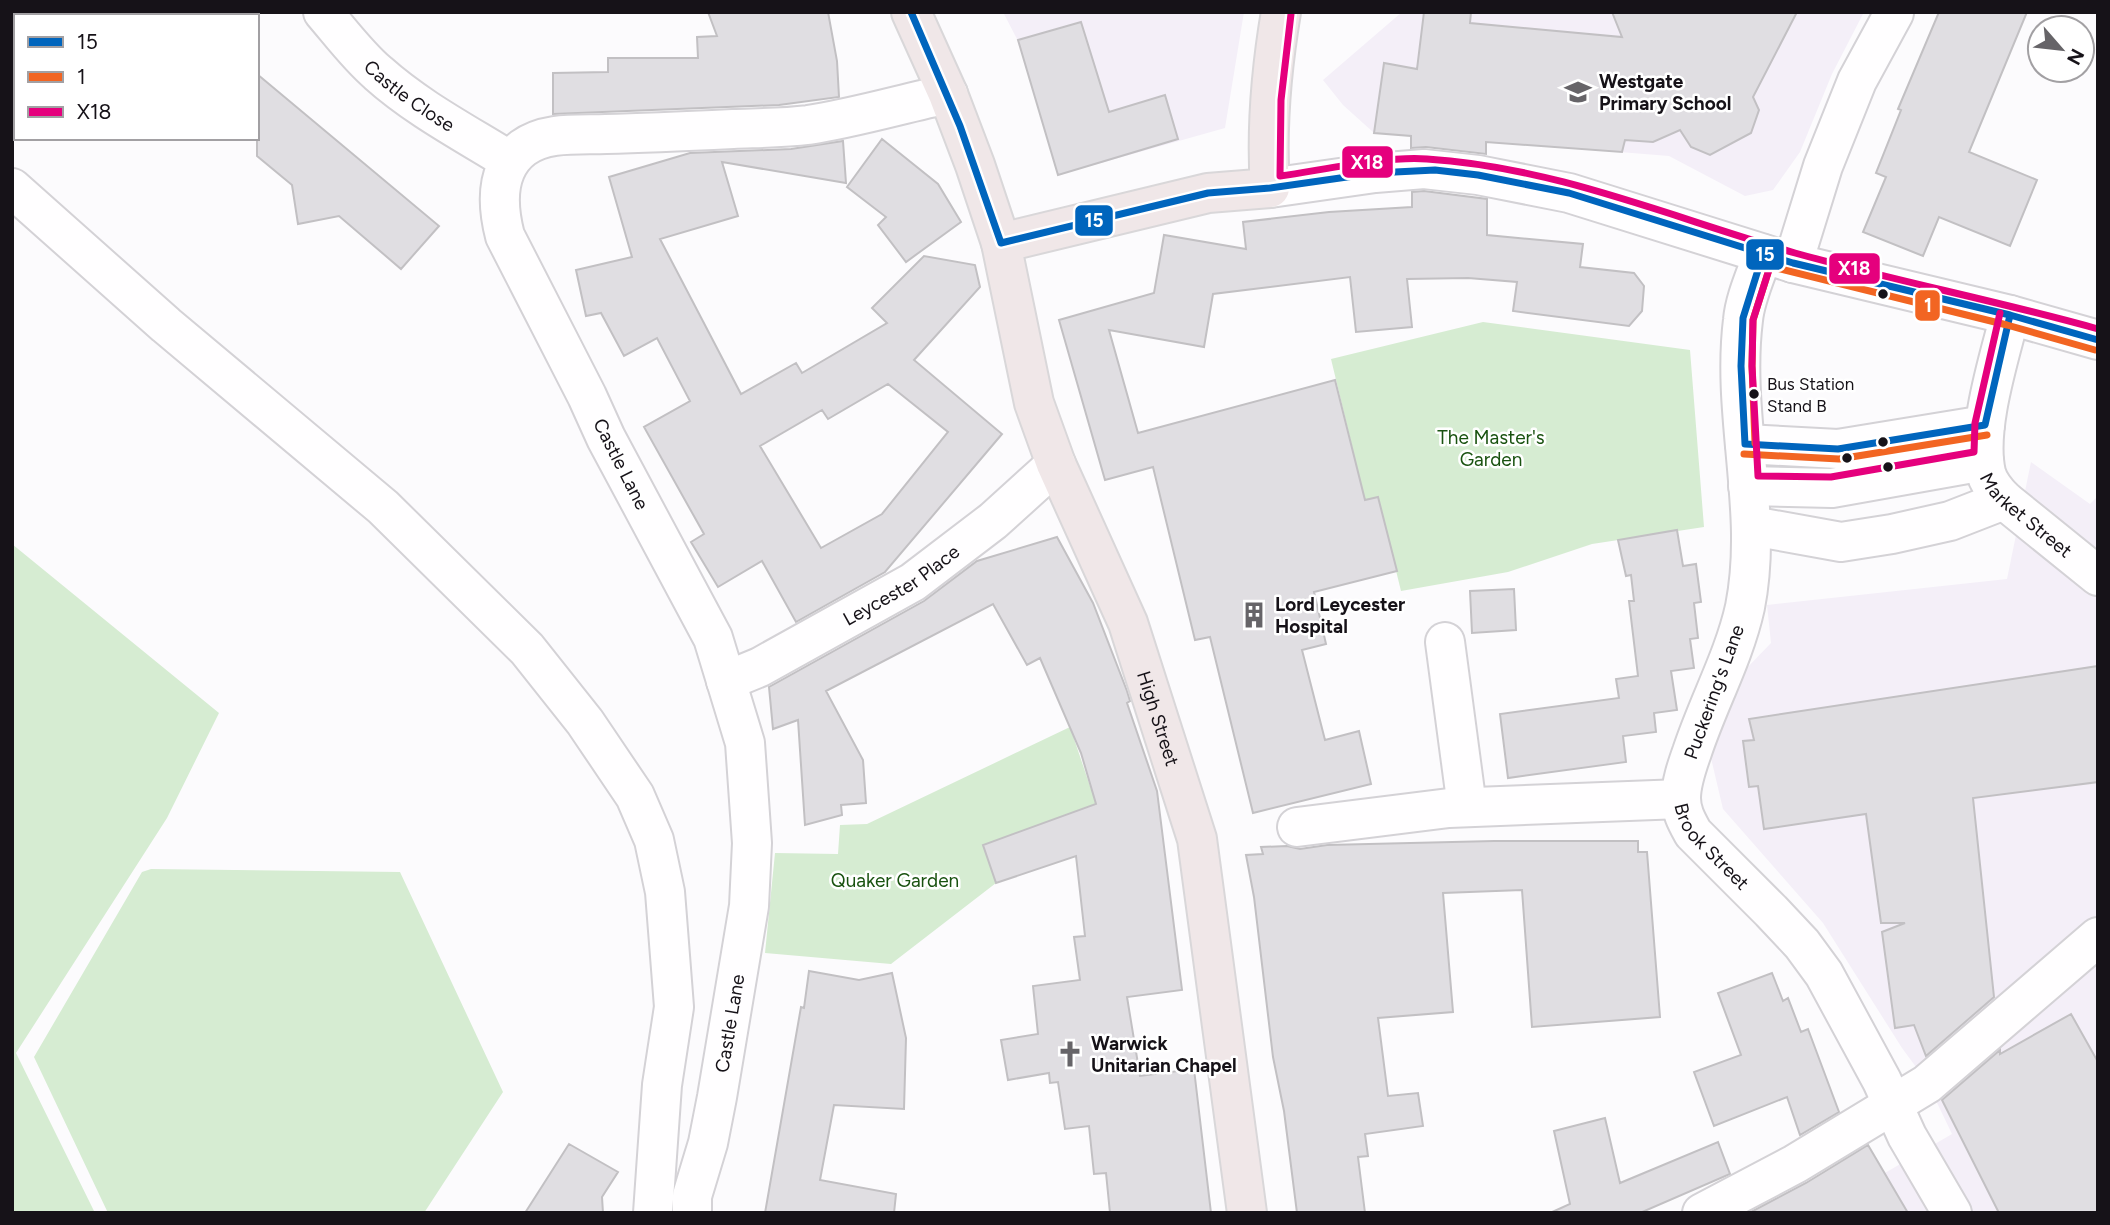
<svg xmlns="http://www.w3.org/2000/svg" width="2110" height="1225" font-family="Figtree,sans-serif">
<style>
.built{fill:#f4eff8}
.green{fill:#d6ecd2}
.building{fill:#e0dee2;stroke:#c2c0c3;stroke-width:2;fill-rule:evenodd}
.lines{fill:none;stroke-linecap:round;stroke-linejoin:round}
.minor-casing{stroke:#d4d2d6;stroke-width:42}
.major-casing{stroke:#d9d7d9;stroke-width:42}
.minor{stroke:#fffeff;stroke-width:38}
.major{stroke:#f0e7e8;stroke-width:38}
.bus-1-casing{stroke:#fff;stroke-width:12}
.bus-2-casing{stroke:#fff;stroke-width:12}
.bus-3-casing{stroke:#fff;stroke-width:12}
.bus-1{stroke:#0065bd;stroke-width:7}
.bus-2{stroke:#f26522;stroke-width:7}
.bus-3{stroke:#e5007d;stroke-width:7}
.bus-dot{fill:#161218;stroke:#fff;stroke-width:2.5}
.labels{text-anchor:middle;dominant-baseline:central;stroke-width:5;stroke-linejoin:round;paint-order:stroke}
.bus-label{font-size:17px;fill:#161218;stroke:#fff;text-anchor:start}
.poi-label{font-size:19px;font-weight:bold;fill:#161218;stroke:#fff;text-anchor:start}
.street-label{font-size:19px;fill:#161218;stroke:#fff}
.park-label{font-size:19px;fill:#195210;stroke:#fff}
.line-badge{stroke:#fff;stroke-width:2.5}
.badge-label{font-size:19px;text-anchor:middle;font-weight:bold;fill:#fff}
</style>
<rect width="100%" height="100%" fill="#fcfbfd"/>
<path class="built" d="M1003 12H1244L1225 128 1058 175 1018 41Z
M1402 12H1864L1832 74 1800 152 1773 190 1745 196 1669 156 1373 132 1343 105 1323 80Z
M2031 462 2090 504 2098 496V1213H1816L1952 1134 1927 1082 1902 1048 1823 923 1723 809 1711 758 1742 673 1771 643 1767 605 2007 579Z"/>
<path class="green" d="M1483 322 1690 350 1704 527 1592 544 1508 572 1401 591 1378 497 1365 500 1331 359Z
M12 544 219 713 167 818 16 1053 95 1213H12Z
M1070 727 1091 789 1111 798 983 845 996 883 891 964 765 953 775 853 838 854 840 825 867 824Z
M151 869 400 872 503 1092 424 1213H108L34 1057 142 872Z"/>
<path class="building" d="M708 12H828L837 61 839 97 779 105 553 114V73L608 72V58H698L697 37 717 36Z
M1424 12H1471L1470 23 1622 37 1612 12H1797L1753 97 1759 110 1751 133 1710 155 1691 147 1680 130 1653 142 1625 140 1622 152 1486 142V154L1426 147 1411 148V136L1374 133 1384 63 1417 69Z
M1939 12H2027L1969 152 2037 180 2010 246 1939 217 1923 256 1863 232 1886 177 1876 173 1901 110 1898 109Z
M1081 22 1109 112 1165 95 1178 139 1058 175 1018 40Z
M257 74 439 226 401 269 339 216 298 224 292 185 257 156Z
M882 139 938 184 961 222 906 262 878 225 886 217 847 187Z
M843 141 846 183 722 162 738 216 660 239 741 394 796 363 802 373 887 323 872 308 924 256 975 265 980 287 914 360 1002 434 885 572 796 622 762 561 718 587 691 542 704 534 644 427 690 401 657 338 624 356 601 313 586 316 576 270 632 257 609 177 690 153 791 149ZM888 384 948 432 882 514 821 548 760 446 822 410 828 419Z
M1424 191 1487 199V235L1583 244 1580 267 1634 273 1644 286 1642 311 1629 326 1513 311 1517 282 1468 278 1407 279 1412 327 1356 332 1350 277 1213 294 1204 347 1109 330 1138 433 1335 380 1365 500 1378 497 1397 571 1314 592 1326 644 1302 650 1325 740 1359 731 1371 784 1253 813 1210 637 1195 640 1153 467 1105 480 1059 320 1154 293 1164 235 1246 249 1243 222 1329 212 1412 207V192Z
M1677 530 1683 566 1696 564 1701 602 1694 603 1698 638 1690 639 1694 668 1671 671 1677 710 1654 713 1656 732 1623 736 1626 762 1508 778 1500 714 1619 698 1616 679 1638 676 1629 601H1634L1631 575 1626 576 1618 540Z
M1057 537 1093 603 1127 691 1130 701 1127 703 1157 791 1182 990 1127 997 1140 1076 1194 1069 1211 1213H1110L1106 1173 1094 1174 1089 1126 1065 1129 1058 1082 1050 1083 1049 1073 1008 1080 1001 1040 1038 1034 1033 986 1080 980 1074 937 1085 936 1076 856 996 883 983 845 1096 804 1081 753 1040 658 1027 665 993 604 826 691 863 760 866 803 841 805 842 815 805 825 798 720 773 729 769 687 924 601 977 561Z
M1514 589 1516 630 1472 633 1470 591Z
M2098 666V782L1973 798 1994 997 1926 1056 1914 1025 1895 1028 1882 932 1905 923H1881L1866 814 1764 829 1758 786 1749 787 1743 741 1754 740 1749 719Z
M1494 841H1638V852H1647L1660 1017 1532 1027 1522 890 1443 893 1453 1012 1378 1018 1388 1096 1418 1093 1423 1126 1365 1134 1368 1156 1358 1157 1365 1213H1297L1284 1111 1273 1057 1254 897 1246 855 1263 854 1261 847 1287 846 1300 849 1327 845Z
M809 971 859 980 892 973 906 1038 904 1109 834 1105 820 1180 896 1194 894 1213H765L801 1007 804 1008Z
M1772 973 1783 1001 1788 998 1801 1032 1808 1029 1839 1112 1800 1135 1787 1097 1714 1126 1694 1072 1741 1055 1718 993Z
M2071 1014 2098 1062V1213H1999L1942 1100 2000 1050V1054Z
M1605 1118 1620 1183 1718 1142 1730 1174 1640 1213H1550L1570 1204 1554 1131Z
M569 1144 618 1172 602 1197 603 1213H525Z
M1868 1145 1908 1213H1749L1806 1183Z"/>
<g class="lines">
<g class="minor-casing">
<g id="minor">
<path id="s1" d="M323 12C341 33 358 56 378 73 417 108 465 133 510 161"/>
<path d="M12 188 166 325 383 507 527 649 585 722 635 796 654 840 665 892 674 1007 662 1085 653 1213"/>
<path d="M1270 188 1375 173 1424 169 1478 175 1569 193 1793 263 2010 315 2098 340"/>
<path id="s2" d="M1763 254C1756 275 1745 298 1743 320 1731 416 1764 512 1745 607 1734 657 1708 703 1692 752 1687 766 1681 783 1681 798 1681 812 1687 822 1693 833L1771 911 1802 944 1824 974 1882 1081 1907 1136 1952 1213"/>
<path d="M1793 263 1823 166 1857 81 1894 13"/>
<path id="s3" d="M2010 315C1999 359 1976 429 1986 473 1989 484 1996 492 2004 500L2098 576"/>
<path d="M1745 444 1838 449 1985 425"/>
<path d="M1748 486 1832 488 1984 461"/>
<path d="M1752 526 1841 542 1892 534 1950 521 2004 500"/>
<path d="M1445 642 1467 807"/>
<path id="s4" d="M726 681 760 667 913 582 993 521 1056 464"/>
<path d="M1297 827 1449 808 1681 799"/>
<path id="s5" d="M692 1213V1196L708 1143 717 1097 749 906 752 843 745 743 713 638 606 438 587 396 505 236C497 205 495 169 523 148 546 131 579 135 606 134 648 133 691 131 733 129 758 128 783 128 808 125 855 118 901 104 948 94"/>
<path d="M1702 1213 1795 1164 1927 1084 2098 937"/>
</g>
</g>
<g class="major-casing">
<g id="major">
<path id="s6" d="M911 12 948 94 975 165 1001 243 1034 403 1056 464 1128 623 1197 839 1247 1213"/>
<path d="M1001 243 1208 193 1270 188C1266 128 1271 71 1281 12"/>
</g>
</g>
<use href="#minor" class="minor"/>
<use href="#major" class="major"/>
<g class="bus-1-casing">
<path id="bus-1" d="M911 12 960 126 1001 243 1208 193 1270 188 1375 173 1435 170 1478 175 1569 193 1793 263 2010 315 2098 340
M1763 254 1743 318 1741 366 1745 444 1838 449 1985 425 2010 315"/>
</g>
<g class="bus-2-casing">
<path id="bus-2" d="M1760 264 2007 325 2095 350
M1755 443 1752 366 1753 320 1773 257
M1744 454 1839 459 1987 435"/>
</g>
<g class="bus-3-casing">
<path id="bus-3" d="M1291 14 1281 100 1280 176C1323 170 1384 156 1427 159 1555 167 1673 218 1795 253 1895 281 1998 301 2098 329
M1773 257 1753 320 1752 366 1758 476 1831 477 1974 452 1975 423 2000 313"/>
</g>
<use href="#bus-1" class="bus-1"/>
<use href="#bus-2" class="bus-2"/>
<use href="#bus-3" class="bus-3"/>
</g>
<defs>
<g id="school-bare" transform="scale(2.1)"><path d="M0-5L7-2L0 1L-7-2ZM-4 1L0 2.5L4 1V4Q0 6-4 4Z" fill="#666468" stroke="#fff" stroke-width="2.5" paint-order="stroke"/></g>
<g id="building-bare" transform="scale(2.1)"><path d="M-4-6H4V6H1V3H-1V6H-4ZM-2.5-4.3h1.7v1.8h-1.7ZM.8-4.3h1.7v1.8H.8ZM-2.5-1h1.7V.8h-1.7ZM.8-1h1.7V.8H.8Z" fill="#666468" stroke="#fff" stroke-width="2.5" paint-order="stroke"/></g>
<g id="church-bare" transform="scale(2.1)"><path d="M-1.2-6h2.4v3.5h3.3v2.4h-3.3V6h-2.4V-.1h-3.3v-2.4h3.3Z" fill="#666468" stroke="#fff" stroke-width="2.5" paint-order="stroke"/></g>
</defs>
<g fill-rule="evenodd">
<use href="#school-bare" x="1578" y="92"/>
<use href="#building-bare" x="1254" y="615"/>
<use href="#church-bare" x="1070" y="1054"/>
</g>
<g class="bus-dot">
<circle cx="1883" cy="294" r="6"/>
<circle cx="1754" cy="394" r="6"/>
<circle cx="1883" cy="442" r="6"/>
<circle cx="1847" cy="458" r="6"/>
<circle cx="1888" cy="467" r="6"/>
</g>
<g class="labels">
<g class="bus-label">
<text x="1767" y="384">Bus Station<tspan x="1767" dy="22">Stand B</tspan></text>
</g>
<g class="poi-label">
<text x="1599" y="81">Westgate<tspan x="1599" dy="22">Primary School</tspan></text>
<text x="1275" y="604">Lord Leycester<tspan x="1275" dy="22">Hospital</tspan></text>
<text x="1091" y="1043">Warwick<tspan x="1091" dy="22">Unitarian Chapel</tspan></text>
</g>
<g class="street-label">
<text stroke="none"><textPath href="#s1" startOffset="121">Castle Close</textPath></text>
<text transform="translate(621 464) rotate(63)">Castle Lane</text>
<text stroke="none"><textPath href="#s3" startOffset="220">Market Street</textPath></text>
<text stroke="none"><textPath href="#s4" startOffset="200">Leycester Place</textPath></text>
<text transform="translate(1714 692) rotate(-70)">Puckering's Lane</text>
<text stroke="none"><textPath href="#s6" startOffset="751">High Street</textPath></text>
<text stroke="none"><textPath href="#s2" startOffset="618">Brook Street</textPath></text>
<text stroke="none"><textPath href="#s5" startOffset="194">Castle Lane</textPath></text>
</g>
<g class="park-label">
<text x="1491" y="437">The Master's<tspan x="1491" dy="22">Garden</tspan></text>
<text x="895" y="880">Quaker Garden</text>
</g>
</g>
<g class="line-badge">
<rect x="1341" y="145" width="53" height="34" rx="7" fill="#e5007d"/>
<rect x="1074" y="204" width="40" height="33" rx="7" fill="#0065bd"/>
<rect x="1745" y="238" width="40" height="33" rx="7" fill="#0065bd"/>
<rect x="1828" y="252" width="53" height="33" rx="7" fill="#e5007d"/>
<rect x="1914" y="289" width="27" height="33" rx="7" fill="#f26522"/>
</g>
<g class="badge-label">
<text x="1367" y="169">X18</text>
<text x="1094" y="227">15</text>
<text x="1765" y="261">15</text>
<text x="1854" y="275">X18</text>
<text x="1928" y="312">1</text>
</g>
<rect width="2110" height="1225" fill="none" stroke="#161218" stroke-width="28"/>
<rect x="14" y="14" width="245" height="126" fill="#ffffff" stroke="#a2a0a3" stroke-width="2"/>
<rect x="28" y="37" width="35" height="10" fill="#0065bd" stroke="#a2a0a3" stroke-width="2"/>
<text x="77" y="49" font-size="21" fill="#161218">15</text>
<rect x="28" y="72" width="35" height="10" fill="#f26522" stroke="#a2a0a3" stroke-width="2"/>
<text x="77" y="84" font-size="21" fill="#161218">1</text>
<rect x="28" y="107" width="35" height="10" fill="#e5007d" stroke="#a2a0a3" stroke-width="2"/>
<text x="77" y="119" font-size="21" fill="#161218">X18</text>
<g transform="translate(2061 49) rotate(118)"><circle r="33" fill="#ffffff" stroke="#a2a0a3" stroke-width="2"/>
<path d="M0-5L12 26L0 18L-12 26Z" fill="#666468"/>
<text y="-10" font-size="19" font-weight="bold" text-anchor="middle" fill="#161218">N</text>
</g>
</svg>
